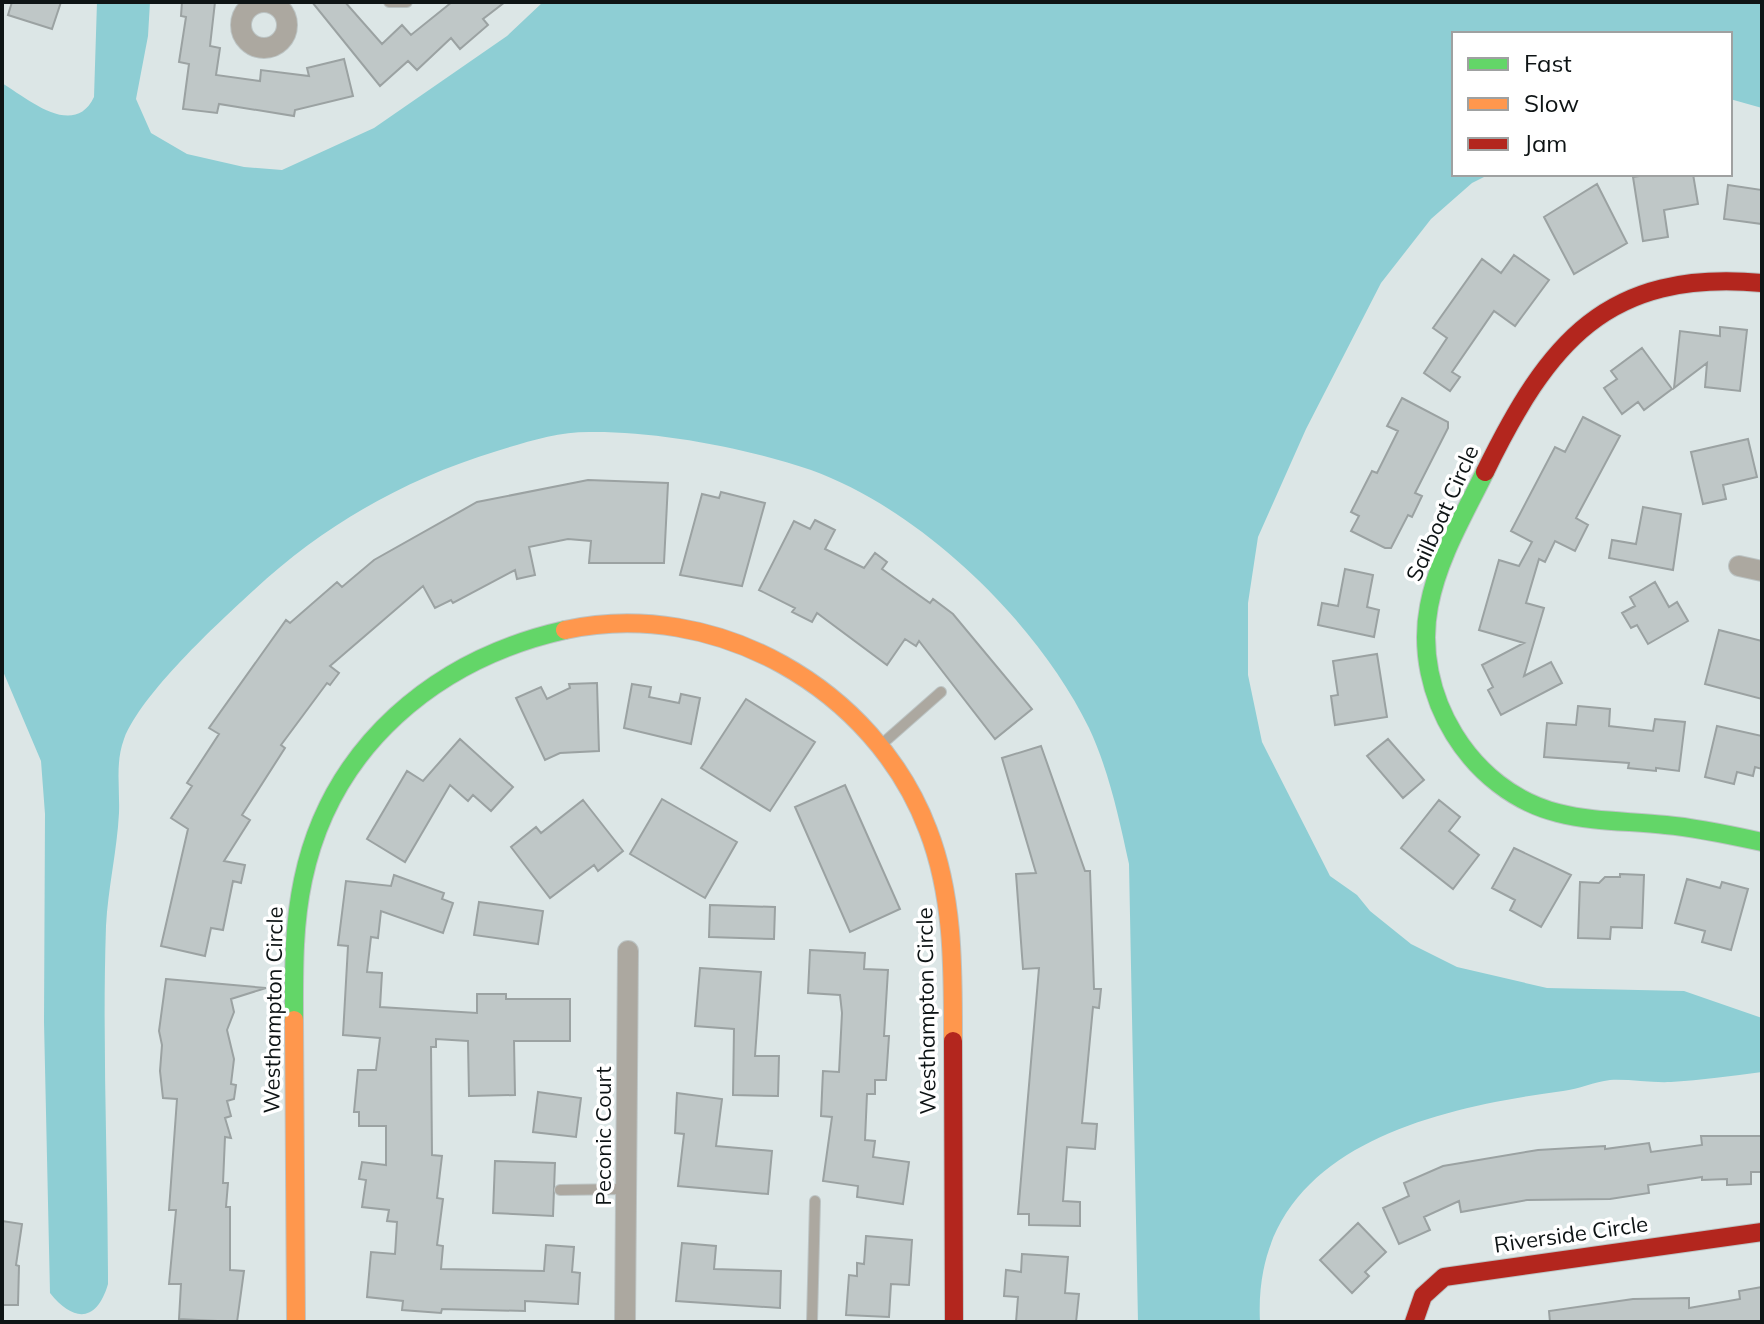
<svg xmlns="http://www.w3.org/2000/svg" width="1764" height="1324" font-family="Mulish,sans-serif">
<style>
.water{fill:#8eced4}
.building{fill:#bfc7c7;stroke:#9ba2a2;stroke-width:2}
.lines{fill:none;stroke-linecap:round;stroke-linejoin:round}
.lane-casing{stroke:#bcc4c4;stroke-width:12}
.street-casing{stroke:#bcc4c4;stroke-width:22}
.fast-casing{stroke:#bcc4c4;stroke-width:20}
.slow-casing{stroke:#bcc4c4;stroke-width:20}
.jam-casing{stroke:#bcc4c4;stroke-width:20}
.lane{stroke:#aca8a0;stroke-width:10}
.street{stroke:#aca8a0;stroke-width:20}
.fast{stroke:#63d668;stroke-width:18}
.slow{stroke:#ff974d;stroke-width:18}
.jam{stroke:#b3261e;stroke-width:18}
.labels{text-anchor:middle;dominant-baseline:central;stroke-width:7;stroke-linejoin:round;paint-order:stroke}
.street-label{font-size:22px;fill:#0e1415;stroke:#fff}
</style>
<rect width="100%" height="100%" fill="#dce6e6"/>
<path class="water" d="M97 2H150L148 36 136 99 151 133 187 154 244 167 282 170 374 128 507 36 543 2H1762V108L1730 99V34H1454V174H1490L1472 183 1431 219 1381 283 1306 429 1258 537 1248 603V675L1262 742 1330 876 1357 895 1370 911 1411 944 1457 967 1547 988 1684 991 1762 1018V1072C1732 1076 1701 1080 1671 1082 1651 1083 1630 1079 1610 1080 1594 1082 1579 1089 1563 1091 1428 1109 1251 1150 1260 1322H1138L1129 864C1119 818 1109 771 1089 728 1038 623 922 510 811 470 747 448 657 431 589 432 557 432 526 442 497 451 405 479 324 525 254 590 217 624 142 693 124 739 115 763 120 788 119 813 117 851 108 888 106 926 102 1045 108 1165 108 1284 97 1322 74 1323 50 1293L44 1022 45 814 41 761 2 669V83C28 99 74 139 94 97Z"/>
<path class="building" d="M12 2H61L52 29 8 15Z
M182 2H215L210 46 220 48 216 75 260 81 261 70 309 76 307 68 344 59 353 96 295 110 294 116 219 104 217 113 183 109 189 64 179 62 186 17 181 16Z
M312 2H345L382 44 402 25 411 35 452 2H505L483 19 488 25 460 49 451 38 417 70 408 61 380 86Z
M1652 174H1693L1698 204 1664 210 1668 237 1643 241 1633 177Z
M1597 184 1627 243 1574 274 1544 217Z
M1728 185 1762 190V224L1724 219Z
M1514 255 1549 280 1515 326 1494 311 1452 372 1460 377 1450 391 1424 373 1447 338 1433 328 1482 259 1501 273Z
M1720 327 1747 330 1740 391 1705 387 1707 363 1674 388 1680 331 1720 336Z
M1642 348 1672 389 1644 410 1638 402 1622 414 1604 388 1617 379 1611 371Z
M1402 398 1448 422V428L1415 493 1422 496 1412 517 1408 515 1391 548H1385L1351 531 1359 516 1351 512 1372 471 1377 473 1398 431 1387 426Z
M1583 417 1620 436 1576 518 1588 525 1575 551 1555 541 1545 562 1539 559 1526 603 1544 608 1524 676 1551 662 1562 683 1501 715 1488 690 1493 687 1482 665 1524 643 1479 630 1499 560 1519 566 1532 542 1511 531 1555 447 1565 452Z
M1748 439 1757 477 1723 485 1726 499 1703 504 1691 452Z
M588 480 668 483 664 563H589L591 541 568 539 529 547 535 575 517 579 515 570 453 603 451 600 435 608 423 586 330 666 339 673 330 685 327 683 281 745 285 748 242 815 250 820 224 861 245 865 241 883 233 881 223 930 211 928 205 956 161 946 188 829 171 818 192 786 187 783 219 734 209 728 286 620 290 623 337 582 342 587 374 560 477 502Z
M721 492 765 503 742 586 680 575 702 494 719 498Z
M1643 507 1681 514 1673 570 1609 558 1612 540 1636 544Z
M815 520 835 530 825 549 864 568 875 553 887 562 882 569 930 603 933 599 953 614 1032 709 995 739 919 641 916 646 905 639 887 665 817 613 812 622 792 612 795 608 759 590 794 521 810 529Z
M1345 569 1373 575 1367 607 1379 610 1374 637 1318 625 1322 603 1338 606Z
M1655 582 1669 607 1677 602 1688 621 1648 644 1637 625 1631 628 1622 613 1635 606 1630 597Z
M1719 630 1762 641V699L1705 684Z
M1377 654 1387 717 1335 725 1331 696 1338 695 1333 661Z
M597 683 599 751 560 753 545 760 516 698 541 687 547 699 570 688 569 684Z
M632 684 651 687 649 697 679 703 681 694 700 698 691 744 624 728Z
M746 699 815 742 770 811 701 768Z
M1578 706 1610 709 1609 726 1653 731 1655 719 1685 722 1679 771 1656 768V771L1628 768 1629 763 1544 757 1547 723 1576 725Z
M1717 726 1762 736V769L1755 767 1753 776 1737 772 1734 784 1705 777Z
M460 739 513 787 491 811 473 795 468 801 450 785 405 862 367 839 407 771 423 781Z
M1388 739 1424 780 1403 798 1367 756Z
M1041 746 1085 871H1090L1094 989H1101L1099 1008 1093 1007 1082 1123 1097 1124 1095 1149 1067 1147 1063 1201 1080 1202V1226L1029 1225V1214H1018L1039 968 1023 969 1016 874 1036 873 1002 758Z
M845 785 900 909 850 932 795 807Z
M662 799 737 842 705 898 630 854Z
M583 800 623 851 598 871 594 865 550 898 511 847 536 827 541 833Z
M1439 800 1460 817 1449 831 1479 855 1453 889 1401 848Z
M1514 848 1571 875 1541 927 1510 910 1515 900 1492 888Z
M1620 874 1644 875 1642 928 1611 927 1610 939 1578 938 1580 882 1599 883 1605 877H1620Z
M394 875 444 893 442 899 453 903 443 933 381 911 378 938 371 937 367 972 382 973 380 1007 477 1013V994H506V999H570V1041H514L515 1095 469 1096 468 1041 436 1039V1047H431L432 1155 442 1156 437 1198 443 1199 437 1245 443 1246 441 1269 544 1271 546 1245 574 1247 572 1272 580 1273 578 1304 525 1301V1311L442 1309 441 1313 402 1310 403 1301 367 1297 371 1252 395 1254 397 1222 387 1221 389 1210 362 1207 366 1180 359 1179 362 1162 386 1165V1126H359V1112H354L358 1070H376L380 1038 343 1035 348 946 338 945 346 881 391 886Z
M1687 879 1720 888 1722 882 1748 889 1731 950 1702 942 1705 931 1675 923Z
M479 902 543 911 538 944 474 935Z
M710 905 775 907 774 939 709 937Z
M810 950 865 953 864 969 888 970 884 1036H889L886 1080H875V1094H867L865 1140 875 1141 873 1157 909 1162 903 1204 857 1197 858 1186 823 1181 832 1117 821 1116 823 1071 839 1072 842 1013 840 995 808 993Z
M700 968 761 972 755 1056H779L778 1096 733 1095 734 1029 695 1026Z
M166 979 266 988 231 999 234 1012 227 1030 234 1059 231 1084 236 1085 234 1099 227 1101 231 1116 225 1118 231 1138 225 1137 223 1183H228L226 1207H230V1270L244 1271 237 1322 179 1319 181 1284H169L176 1210H169L177 1099 163 1098 160 1071 162 1045 159 1031Z
M538 1092 581 1098 576 1137 533 1132Z
M677 1093 722 1099 716 1146 772 1151 768 1194 678 1186 684 1134 675 1133Z
M1701 1136H1762V1172H1751V1184L1727 1185V1179L1702 1180V1177L1648 1185 1649 1193 1610 1199 1527 1200 1461 1212 1459 1201 1424 1217 1430 1230 1399 1244 1383 1208 1409 1196 1404 1183 1443 1166 1538 1150 1605 1146V1149L1649 1143 1651 1152 1702 1145Z
M495 1161 555 1163 553 1216 493 1213Z
M2 1221 22 1224 16 1265 19 1266 18 1305H2Z
M1358 1223 1386 1252 1365 1272 1369 1276 1352 1293 1320 1260Z
M866 1236 912 1240 909 1285 891 1284 889 1317 846 1315 849 1275 857 1276V1263L864 1264Z
M682 1243 716 1246 714 1269 781 1271 780 1308 676 1301Z
M1022 1254 1068 1257 1065 1293 1079 1294 1076 1322H1016L1018 1297 1004 1296 1006 1270 1021 1272Z
M1762 1287V1322H1550L1549 1311 1633 1299 1689 1298V1308L1740 1299 1739 1291Z"/>
<g class="lines">
<g class="lane-casing">
<path id="lane" d="M389 2H407
M882 744 941 692
M560 1190 626 1189
M812 1322 815 1201"/>
</g>
<g class="street-casing">
<path id="street" d="M241 25a23 23 0 1 1 46 0a23 23 0 1 1-46 0Z
M1739 566 1762 571
M625 1322 628 951"/>
</g>
<g class="fast-casing">
<path id="fast" d="M1485 472C1464 515 1438 558 1429 606 1412 694 1470 791 1558 813 1593 822 1630 821 1666 825 1699 828 1730 835 1762 842
M294 1020C294 973 293 927 303 880 331 746 436 659 565 630"/>
</g>
<g class="slow-casing">
<path id="slow" d="M565 630C715 597 875 689 928 830 954 897 953 970 953 1041
M294 1020 296 1322"/>
</g>
<g class="jam-casing">
<path id="jam" d="M1485 472C1548 343 1606 269 1762 283
M953 1041 954 1322
M1414 1322 1423 1296 1444 1277 1762 1232"/>
</g>
<use href="#lane" class="lane"/>
<use href="#street" class="street"/>
<use href="#fast" class="fast"/>
<use href="#slow" class="slow"/>
<use href="#jam" class="jam"/>
</g>
<g class="labels">
<g class="street-label">
<text transform="translate(1442 513) rotate(-66)">Sailboat Circle</text>
<text transform="translate(273 1010) rotate(-89)">Westhampton Circle</text>
<text transform="translate(926 1011) rotate(-91)">Westhampton Circle</text>
<text transform="translate(603 1136) rotate(-90)">Peconic Court</text>
<text transform="translate(1571 1234) rotate(-8)">Riverside Circle</text>
</g>
</g>
<rect width="1764" height="1324" fill="none" stroke="#0e1415" stroke-width="8"/>
<rect x="1452" y="32" width="280" height="144" fill="#ffffff" stroke="#9fa1a1" stroke-width="2"/>
<rect x="1468" y="58" width="40" height="12" fill="#63d668" stroke="#9fa1a1" stroke-width="2"/>
<text x="1524" y="72" font-size="24" fill="#0e1415">Fast</text>
<rect x="1468" y="98" width="40" height="12" fill="#ff974d" stroke="#9fa1a1" stroke-width="2"/>
<text x="1524" y="112" font-size="24" fill="#0e1415">Slow</text>
<rect x="1468" y="138" width="40" height="12" fill="#b3261e" stroke="#9fa1a1" stroke-width="2"/>
<text x="1524" y="152" font-size="24" fill="#0e1415">Jam</text>
</svg>
